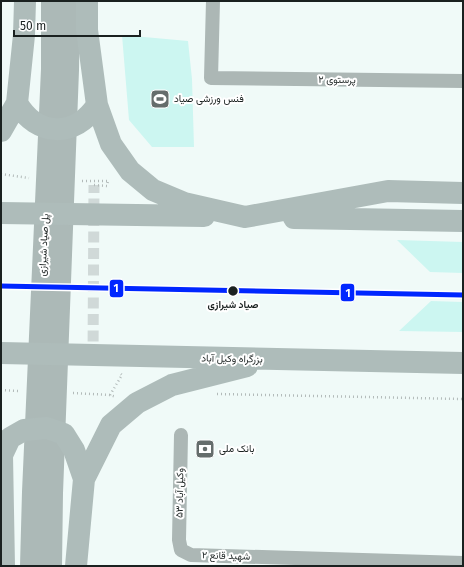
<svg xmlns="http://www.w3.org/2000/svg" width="464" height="567" font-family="'Fira Sans',Vazirmatn,sans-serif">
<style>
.green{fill:#ccf6f1}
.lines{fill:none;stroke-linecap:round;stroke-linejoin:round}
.pedestrian-tunnel{stroke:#d0d9d8;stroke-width:11;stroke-dasharray:11 5.5;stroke-linecap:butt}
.path{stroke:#b2bab9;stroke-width:2.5;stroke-dasharray:1 3;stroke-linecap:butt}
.minor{stroke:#acb7b5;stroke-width:14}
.primary{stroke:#acb9b7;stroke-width:22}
.trunk{stroke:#aebcba;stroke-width:22}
.rail-1-casing{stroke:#fff;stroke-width:8}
.rail-1{stroke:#0026ff;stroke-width:5}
.stop-dot{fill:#1a2120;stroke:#fff;stroke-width:1.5}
.labels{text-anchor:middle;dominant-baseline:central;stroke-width:4;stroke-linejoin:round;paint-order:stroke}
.street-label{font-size:10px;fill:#1a2120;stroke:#fff}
.poi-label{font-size:10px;fill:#1a2120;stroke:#fff;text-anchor:start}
.stop-label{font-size:10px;font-weight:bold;fill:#1a2120;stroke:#fff}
.line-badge{stroke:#fff;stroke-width:1.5}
.badge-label{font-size:11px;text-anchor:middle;font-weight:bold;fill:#fff}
</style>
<rect width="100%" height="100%" fill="#f0faf8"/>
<path class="green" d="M122 35 188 41 192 79 194 147H152L129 120Z
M397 240 463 242V273L430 272Z
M431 301 463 302V332L399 331Z"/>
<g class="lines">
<path class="pedestrian-tunnel" d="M93 358 94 185"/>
<path class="path" d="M1 174 29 178
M82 181H107
M94 185 107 186 108 181
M1 390 18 391
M73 393 110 395 116 397
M217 394 463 399
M110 395 122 375 121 374"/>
<path class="minor" d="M213 1 211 78 463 81
M181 435 179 540 181 550 191 555 463 563"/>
<path class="primary" d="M31 566 33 492 52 69V1
M51 566 52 493 68 70 69 1"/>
<path class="trunk" d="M87 1V30L97 105 111 144 130 171 153 190 184 203 245 217 388 191 463 193
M17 103C37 137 75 138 97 105
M1 131 17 103 24 35 25 1
M1 213 204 216
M294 218 463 221
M1 353 463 363
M1 451 2 455 4 566
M2 455 10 438 24 430 47 428 64 434 74 450 84 479
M76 566 84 479 111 425 137 403 172 385 247 366"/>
<g class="rail-1-casing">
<path id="rail-1" d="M1 286 463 295"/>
</g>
<use href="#rail-1" class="rail-1"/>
</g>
<defs>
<g id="stadium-square" transform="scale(1)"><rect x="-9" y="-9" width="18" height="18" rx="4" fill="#656d6c" stroke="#fff"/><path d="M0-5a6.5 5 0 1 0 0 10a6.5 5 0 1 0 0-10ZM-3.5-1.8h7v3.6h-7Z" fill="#fff"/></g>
<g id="bank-square" transform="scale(1)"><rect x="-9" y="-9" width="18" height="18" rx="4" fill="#656d6c" stroke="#fff"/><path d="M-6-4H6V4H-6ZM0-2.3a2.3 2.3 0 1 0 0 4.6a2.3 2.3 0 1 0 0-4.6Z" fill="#fff"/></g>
</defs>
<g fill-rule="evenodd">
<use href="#stadium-square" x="160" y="99"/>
<use href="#bank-square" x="205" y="449"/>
</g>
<circle class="stop-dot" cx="233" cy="291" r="5.5"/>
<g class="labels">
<g class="street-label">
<text transform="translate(337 80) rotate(1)">پرستوی ۲</text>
<text transform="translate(44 245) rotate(-87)">پل صیاد شیرازی</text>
<text transform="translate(232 359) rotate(1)">بزرگراه وکیل آباد</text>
<text transform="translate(180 493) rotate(-89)">وکیل آباد ۵۳</text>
<text transform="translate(226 556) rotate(2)">شهید قانع ۲</text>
</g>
<g class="poi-label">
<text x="174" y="99">فنس ورزشی صیاد</text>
<text x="219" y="449">بانک ملی</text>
</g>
<g class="stop-label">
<text x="233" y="305">صیاد شیرازی</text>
</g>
</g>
<g class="line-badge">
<rect x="109" y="279" width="15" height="19" rx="4" fill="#0026ff"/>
<rect x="340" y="283" width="15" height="19" rx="4" fill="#0026ff"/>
</g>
<g class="badge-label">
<text x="116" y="292">1</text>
<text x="348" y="297">1</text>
</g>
<rect width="464" height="567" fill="none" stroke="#1a2120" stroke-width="4"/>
<path d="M14 30v6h126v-6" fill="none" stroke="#1a2120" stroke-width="2"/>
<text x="20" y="30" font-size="12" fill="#1a2120" stroke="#ffffff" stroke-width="3" paint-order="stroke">50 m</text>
</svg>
